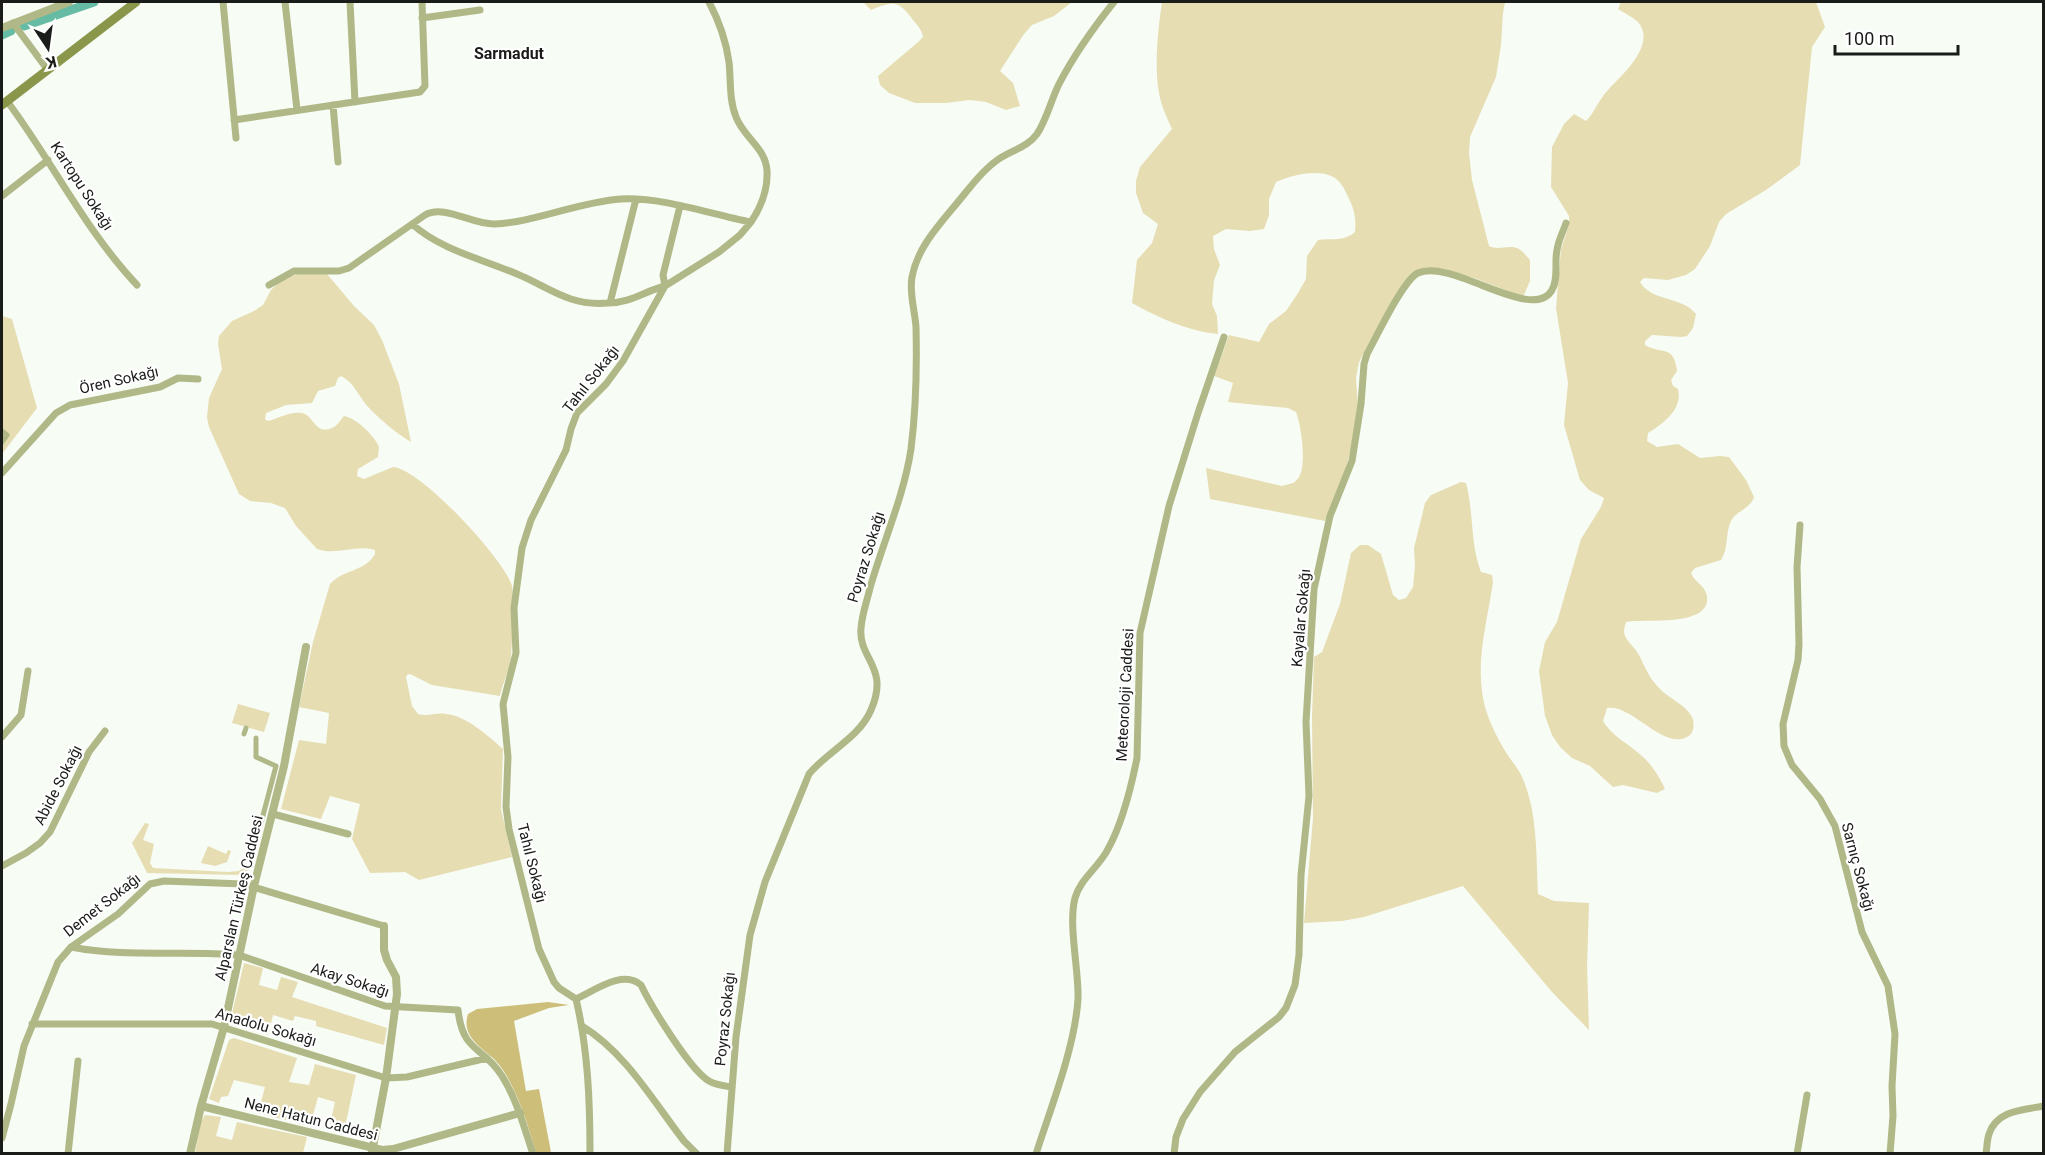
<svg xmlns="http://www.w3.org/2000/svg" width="2045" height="1155" font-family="Roboto,sans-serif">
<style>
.green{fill:#e6ddb3}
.forest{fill:#cdbe79}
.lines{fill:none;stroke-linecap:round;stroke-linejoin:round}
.canal{stroke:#66bba4;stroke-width:9}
.pedestrian{stroke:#afb886;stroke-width:5}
.minor{stroke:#afb886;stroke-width:7}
.tertiary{stroke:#afb886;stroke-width:8}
.secondary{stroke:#8a964a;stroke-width:9}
.labels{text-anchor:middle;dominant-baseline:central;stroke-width:4.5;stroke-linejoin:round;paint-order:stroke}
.street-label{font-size:15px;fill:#1a1c19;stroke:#fff}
.neighbourhood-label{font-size:16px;font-weight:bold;fill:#1a1c19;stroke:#fff}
</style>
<rect width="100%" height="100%" fill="#f7fcf5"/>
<path class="green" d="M863 2H1072L1054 16 1032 25 1024 34 1000 71 1013 83 1020 106 1006 110 986 102 970 100 946 103H915L889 93 880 85 878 76 917 43 923 37C922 30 918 26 913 20 898 0 894 1 871 10Z
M1162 2H1505L1503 13 1501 45 1496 77 1470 137 1469 153 1472 180 1489 246C1498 251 1510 244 1519 249 1523 251 1527 257 1530 260V281L1523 297 1477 279 1440 268H1426L1415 271 1403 283 1359 362 1356 378 1358 406 1352 442 1345 475 1325 521 1210 499 1206 468 1282 486C1289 484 1295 484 1299 477 1307 464 1301 425 1296 412L1288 408 1228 402 1233 383 1214 376 1229 335 1259 342 1269 324 1286 311 1298 293 1306 279 1307 256 1318 240C1332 238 1343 242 1355 232 1356 221 1355 211 1350 201 1347 195 1345 189 1341 184 1328 165 1292 175 1276 182L1269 199V215L1264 229 1250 231 1226 229 1213 236 1214 249 1220 265 1214 280 1212 304 1217 316 1218 334C1187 331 1159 318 1132 303L1137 260 1152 243 1158 224 1143 213 1136 193V181L1140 167 1172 129C1167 118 1161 105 1159 93 1154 66 1158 29 1162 2Z
M1621 2H1816L1825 27 1812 47 1800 165 1766 190 1726 214 1719 222 1710 246 1695 269 1686 275 1668 280 1644 278 1640 282C1652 302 1682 296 1696 314L1693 328 1687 336 1681 337 1652 335 1645 341V345C1662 355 1674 344 1677 371L1671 380 1673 386 1678 389C1683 409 1663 424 1648 433L1647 441 1657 447 1678 444 1700 458 1720 456 1729 457 1746 480 1754 497C1750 509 1736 511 1731 521 1725 533 1729 548 1721 560L1695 568 1691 573C1694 582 1705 585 1707 596 1711 628 1645 618 1626 622 1625 625 1624 629 1624 632 1625 641 1635 647 1639 655 1645 667 1650 680 1661 690 1670 699 1686 705 1692 717 1695 724 1694 734 1687 737 1663 750 1631 703 1607 708L1603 721C1612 737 1630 744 1643 757 1652 765 1660 778 1665 789L1657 793 1623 785 1613 787 1590 766 1572 758 1560 747 1552 735 1545 716 1539 671 1545 642 1557 622 1581 539 1601 507 1604 498 1589 490 1580 480 1564 425 1568 383 1556 308 1561 249 1569 225V216L1551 187 1552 147 1564 124 1574 114 1586 121C1595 112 1599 99 1608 90 1622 75 1657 45 1638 22 1633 17 1624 13 1618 9Z
M299 273 327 274 354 306 374 325 382 340 399 384 411 442C396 433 382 421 370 409 359 398 355 383 341 376L338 378 335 386 318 391 312 403 286 405 266 413 265 419 268 421C279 418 290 411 302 413 314 415 315 437 334 427 338 425 341 419 344 416 356 418 374 435 379 447L378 457 358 469 357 476 364 479 393 467C420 468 505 560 512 586 514 594 512 658 510 665 507 676 502 685 500 696L432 685 410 674 407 675 406 677 412 706 418 714C428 717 436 712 446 714 467 716 488 736 503 749L501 809 512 857 419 880 405 872 370 873 352 839 360 804 330 796 321 819 281 809 299 740 326 744 329 713 299 707 313 642 330 584C343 569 365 572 375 554V550C357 544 336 556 317 549L296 526 285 508 271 503 250 501 239 494 209 427 207 417 209 398 222 369 218 344 219 336 232 321 254 311 263 305 271 290 279 282Z
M2 316 12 319 37 408 2 454Z
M1461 482 1466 483C1474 512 1470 544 1481 572L1492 575 1493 582C1488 618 1477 654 1482 691 1484 713 1496 736 1507 754 1512 762 1519 769 1522 777 1538 812 1536 856 1538 894L1554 901 1589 903 1587 966 1589 1030 1552 992 1463 886 1364 917 1342 921 1304 923 1313 818 1312 717 1314 657 1322 652 1340 604 1351 553 1360 545H1368L1381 554 1393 595 1399 600 1406 598 1413 587 1415 566 1414 548 1425 503 1431 495Z
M238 704 270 713 264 732 232 723Z
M145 823 149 824 143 840 154 844 150 863 153 868 228 872 239 871 244 867 248 871 242 875 147 873 132 843Z
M208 846 226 854 228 850 231 851 227 862 215 866 201 863Z
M244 963 263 968 259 985 277 990 281 977 298 982 292 997 387 1028 384 1045 316 1026V1021L295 1016 293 1021 273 1015 268 1035 230 1022Z
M234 1038 297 1058 289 1082 309 1085 315 1064 356 1075 344 1132 329 1129 335 1102 318 1097 310 1126 258 1113 265 1087 234 1080 228 1096 221 1097 219 1103 209 1099 229 1040Z
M205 1115 221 1117 216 1136 232 1140 237 1122 307 1137 303 1153 195 1154 201 1121Z"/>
<path class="forest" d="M548 1002 569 1005 549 1008 514 1021 526 1091 539 1089 550 1147 551 1153H536C529 1129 522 1105 510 1082 506 1074 501 1066 494 1059 480 1046 461 1036 468 1014L477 1009Z"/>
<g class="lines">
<path class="canal" d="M24 26 94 2
M2 35 11 31"/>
<path class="pedestrian" d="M2 431 7 435 2 442
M244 734 246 728
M256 738V757L276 766 261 823"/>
<path class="minor" d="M223 2 236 138
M285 2 297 110
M350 2 355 102
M709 2C719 21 726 40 729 62 731 80 729 100 736 117 744 138 766 148 767 171 768 190 761 207 751 222
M422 18 480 10
M13 23 47 69
M7 101C52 161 85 230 137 285
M333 105 338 162
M234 120 420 92 425 86 422 2
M2 196 48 160
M412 224C441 250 482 259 517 274 535 281 552 293 571 299 583 303 596 304 608 303 630 303 645 291 665 286L663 275 680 206
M269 285 294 271H339L349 268 425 215C444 204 473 225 495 224 536 222 578 202 621 199 664 197 709 214 751 222L740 235 719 252 665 286 623 361 606 384 577 413 571 429 566 450 531 520 522 548 514 608 516 653 503 704 508 757 506 807 509 829 539 949 554 982 559 988 576 999C588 1050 590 1101 590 1154
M610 303 636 199
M2 473 56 413 70 405 160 387 178 378 198 379
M1800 525 1797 567 1799 644 1798 660 1783 724 1784 746 1792 765 1820 799 1835 826 1862 932 1888 986 1895 1034 1892 1086 1893 1116 1890 1154
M2 737 21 715 28 671
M273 814 348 834
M2 866 26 853 40 843 50 832 89 752 105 731
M71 947C127 958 183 950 239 955L385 1006 458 1010C463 1054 483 1045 502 1076 517 1100 524 1127 533 1154
M576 999C594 991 623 969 641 985 651 1006 690 1070 709 1081 716 1085 724 1086 731 1087
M32 1024H212L386 1078 407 1077 487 1058
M582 1026C626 1053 653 1101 684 1141L697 1154
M2 1138 11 1104 24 1046 58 962 71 947 118 914 150 884 164 881 243 884 384 926
M68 1154 78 1061
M727 1154 736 1037 750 935 765 882 809 774C828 751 859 738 871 710 890 667 858 659 861 628 862 614 867 601 870 588 883 542 904 496 911 449 916 409 917 367 916 327 915 311 909 293 912 277 918 245 942 222 962 197 972 185 982 171 996 161 1009 151 1027 148 1037 134 1047 119 1051 100 1059 84 1074 55 1094 27 1114 2
M1036 1154C1051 1107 1075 1047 1078 999 1079 970 1068 925 1075 898 1080 879 1099 867 1108 849 1123 822 1131 788 1137 758L1140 633 1169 506 1198 413 1224 337
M1174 1154 1176 1137 1183 1119 1200 1092 1235 1052 1279 1017 1286 1008 1295 985 1299 955 1301 875 1309 796 1306 722 1314 589 1330 516 1352 461 1361 404 1364 364 1367 354C1376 338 1403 280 1418 273 1452 258 1533 324 1552 290 1559 278 1554 263 1557 250 1558 241 1563 232 1566 223
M1797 1154 1807 1095
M1986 1154C1987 1147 1987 1140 1989 1134 1997 1110 2023 1110 2044 1106"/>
<path class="tertiary" d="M2 28 69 2
M201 1106 382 1150 393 1149 520 1113
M372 1152 386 1078 397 994 396 977 387 960 384 950V926
M190 1154 201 1106 224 1027 254 886 284 766 306 647"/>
<path class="secondary" d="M2 105 136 2"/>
</g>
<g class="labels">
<g class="street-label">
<text transform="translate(82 186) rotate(57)">Kartopu Sokağı</text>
<text transform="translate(591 379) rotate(-52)">Tahıl Sokağı</text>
<text transform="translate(119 380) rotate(-13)">Ören Sokağı</text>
<text transform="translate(866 557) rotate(-73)">Poyraz Sokağı</text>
<text transform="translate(1301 618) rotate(-85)">Kayalar Sokağı</text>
<text transform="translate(1125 695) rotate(-87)">Meteoroloji Caddesi</text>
<text transform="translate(58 785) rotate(-63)">Abide Sokağı</text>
<text transform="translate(532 863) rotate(76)">Tahıl Sokağı</text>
<text transform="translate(1858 867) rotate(75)">Sarnıç Sokağı</text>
<text transform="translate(239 898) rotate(-77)">Alparslan Türkeş Caddesi</text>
<text transform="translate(102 905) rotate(-38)">Demet Sokağı</text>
<text transform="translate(350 980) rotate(18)">Akay Sokağı</text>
<text transform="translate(725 1019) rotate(-84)">Poyraz Sokağı</text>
<text transform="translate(266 1027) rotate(16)">Anadolu Sokağı</text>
<text transform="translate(311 1119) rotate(14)">Nene Hatun Caddesi</text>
</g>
<g class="neighbourhood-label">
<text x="509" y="53">Sarmadut</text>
</g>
</g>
<rect width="2045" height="1155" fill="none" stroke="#1a1c19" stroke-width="6"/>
<g transform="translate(48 48) rotate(167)" stroke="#ffffff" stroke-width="4.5" paint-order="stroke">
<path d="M0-4.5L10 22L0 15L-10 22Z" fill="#1a1c19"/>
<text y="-9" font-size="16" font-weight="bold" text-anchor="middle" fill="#1a1c19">K</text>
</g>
<path d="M1835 45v9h123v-9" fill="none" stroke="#1a1c19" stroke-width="3"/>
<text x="1844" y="45" font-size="18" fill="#1a1c19" stroke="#ffffff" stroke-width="4.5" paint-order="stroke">100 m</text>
</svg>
